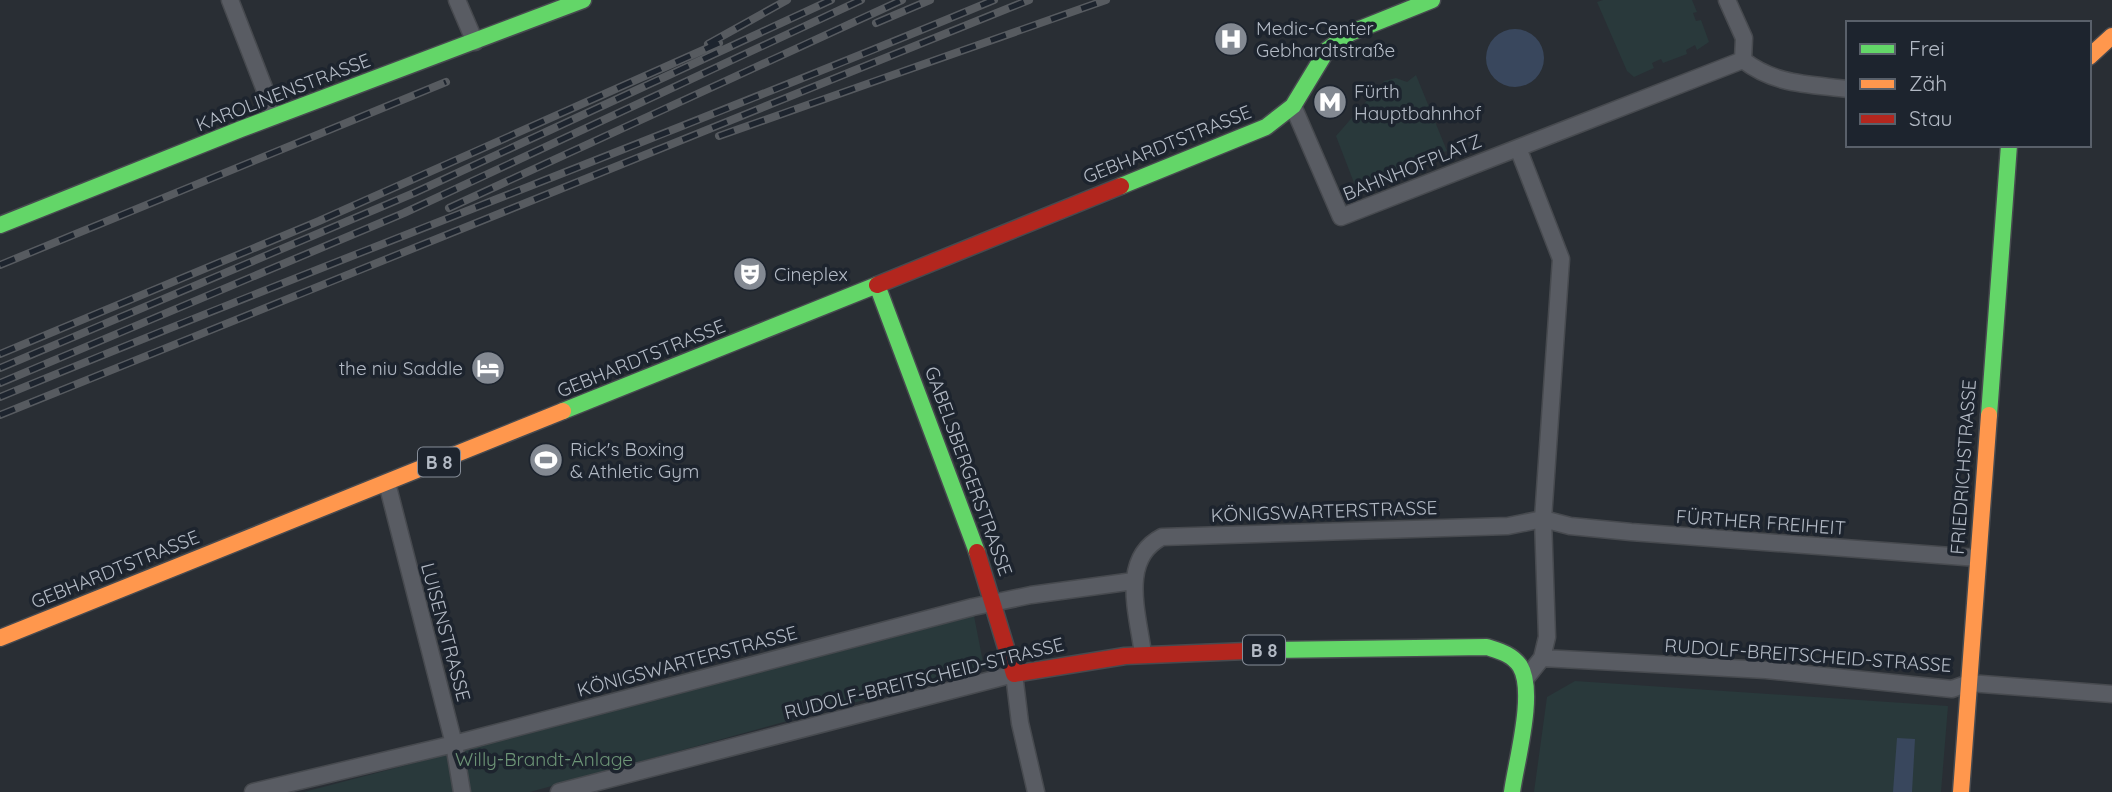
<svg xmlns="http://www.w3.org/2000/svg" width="2112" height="792" font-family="Quicksand,sans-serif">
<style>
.green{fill:#29393b}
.water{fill:#39475d}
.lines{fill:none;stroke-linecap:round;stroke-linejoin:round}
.street-casing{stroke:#474a4f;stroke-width:19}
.fast-casing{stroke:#474a4f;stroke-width:19}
.slow-casing{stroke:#474a4f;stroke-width:19}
.jam-casing{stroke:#474a4f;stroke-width:19}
.street{stroke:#595c63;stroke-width:16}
.fast{stroke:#63d668;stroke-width:16}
.slow{stroke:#ff974d;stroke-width:16}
.jam{stroke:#b3261e;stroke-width:16}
.rail-casing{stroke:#575b60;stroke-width:8}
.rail{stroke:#1d242e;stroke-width:5;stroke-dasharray:16;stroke-linecap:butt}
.labels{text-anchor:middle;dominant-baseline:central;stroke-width:7;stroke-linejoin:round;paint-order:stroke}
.shield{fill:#1d242e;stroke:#868d98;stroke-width:2}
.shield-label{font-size:18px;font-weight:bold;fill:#b3bac5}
.poi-label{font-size:19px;fill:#b3bac5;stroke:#1d242e;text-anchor:start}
.street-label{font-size:19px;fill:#b3bac5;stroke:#1d242e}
.park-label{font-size:19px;fill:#6c9476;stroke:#1d242e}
</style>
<rect width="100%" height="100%" fill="#292e34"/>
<path class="green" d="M1603 0H1692L1697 12 1693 13 1696 21 1701 20 1709 42 1697 50 1695 45 1686 50 1687 54 1663 63 1661 59 1652 63 1654 68 1634 77 1627 71 1597 2Z
M1416 75 1447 151 1356 188 1336 136 1384 81 1396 78 1407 82Z
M974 616 984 667 530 792H304Z
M1575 681 1948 706 1941 792H1534L1547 697Z"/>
<path class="water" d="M1486 58a29 29 0 1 1 58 0a29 29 0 1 1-58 0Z
M1897 738 1915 739 1912 792H1893Z"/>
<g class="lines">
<g class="street-casing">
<path id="street" d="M230 0 275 116
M457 0 475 42
M1727 0 1744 38 1743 60
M1743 60C1775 85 1808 84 1848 89
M1293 106 1341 217 1743 60
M1518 148 1561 259 1543 519 1547 637 1542 658 1526 678
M387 483 454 744 462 792
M1543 519 1570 526 1631 532 1978 558
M1143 654C1138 614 1119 559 1162 537L1508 526 1543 519
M1542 658 1766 670 1952 689 1969 683 2112 694
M253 792 454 744 973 607 1031 595 1134 581
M559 792 1014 674 1020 723 1036 792"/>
</g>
<g class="fast-casing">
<path id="fast" d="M1121 186 1266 127 1293 106 1327 50 1350 33 1432 0
M0 225 241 129 583 0
M563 411 877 285 977 552
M1989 415 2009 145
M1271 650 1487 647C1499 651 1512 654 1520 666 1536 692 1516 762 1512 792"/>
</g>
<g class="slow-casing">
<path id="slow" d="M2089 57 2112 36
M0 638 563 411
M1961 792 1989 415"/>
</g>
<g class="jam-casing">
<path id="jam" d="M877 285 1121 186
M977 552 1014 674 1125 656 1271 650"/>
</g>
<use href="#street" class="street"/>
<use href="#fast" class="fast"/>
<use href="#slow" class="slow"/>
<use href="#jam" class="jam"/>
<g class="rail-casing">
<path id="rail" d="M876 23 930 0
M708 44 787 0
M719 136 1106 0
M449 208 902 0
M0 265 446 82
M0 354 319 221 719 43
M0 368 414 193 831 0
M0 383 404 213 861 0
M0 397C330 261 665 137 994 0
M0 415 1029 0"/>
</g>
<use href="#rail" class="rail"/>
</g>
<defs>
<g id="hospital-disc" transform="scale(1.75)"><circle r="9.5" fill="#838992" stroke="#1d242e"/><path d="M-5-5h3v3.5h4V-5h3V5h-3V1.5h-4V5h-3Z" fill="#fff"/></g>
<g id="metro-disc" transform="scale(1.75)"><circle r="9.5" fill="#838992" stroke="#1d242e"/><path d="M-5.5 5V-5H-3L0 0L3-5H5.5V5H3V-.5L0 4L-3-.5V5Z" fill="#fff"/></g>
<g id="theatre-disc" transform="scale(1.75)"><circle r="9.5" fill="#838992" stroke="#1d242e"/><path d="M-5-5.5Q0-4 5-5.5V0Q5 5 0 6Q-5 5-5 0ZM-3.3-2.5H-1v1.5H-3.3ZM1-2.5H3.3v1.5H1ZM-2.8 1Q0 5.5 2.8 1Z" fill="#fff"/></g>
<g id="hotel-disc" transform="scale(1.75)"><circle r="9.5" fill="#838992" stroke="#1d242e"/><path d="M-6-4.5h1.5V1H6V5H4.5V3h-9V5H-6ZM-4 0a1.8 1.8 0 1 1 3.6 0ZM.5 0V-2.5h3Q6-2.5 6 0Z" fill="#fff"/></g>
<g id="stadium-disc" transform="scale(1.75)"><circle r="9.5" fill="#838992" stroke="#1d242e"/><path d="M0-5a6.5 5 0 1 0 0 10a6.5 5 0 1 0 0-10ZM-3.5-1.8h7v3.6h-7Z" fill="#fff"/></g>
</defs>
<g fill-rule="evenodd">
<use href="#hospital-disc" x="1231" y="39"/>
<use href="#metro-disc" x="1330" y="102"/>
<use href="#theatre-disc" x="750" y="274"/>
<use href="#hotel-disc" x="488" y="368"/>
<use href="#stadium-disc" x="546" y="460"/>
</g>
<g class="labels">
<g class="shield">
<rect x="418" y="447.5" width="42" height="29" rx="5"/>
<rect x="1243" y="635.5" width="42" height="29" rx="5"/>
</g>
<g class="shield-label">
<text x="439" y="462">B 8</text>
<text x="1264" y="650">B 8</text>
</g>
<g class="poi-label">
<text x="1256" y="28">Medic-Center<tspan x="1256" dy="22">Gebhardtstraße</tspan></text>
<text x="1354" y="91">Fürth<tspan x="1354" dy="22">Hauptbahnhof</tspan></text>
<text x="774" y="274">Cineplex</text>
<text x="463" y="368" text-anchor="end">the niu Saddle</text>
<text x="570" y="449">Rick's Boxing<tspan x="570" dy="22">&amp; Athletic Gym</tspan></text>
</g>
<g class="street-label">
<text transform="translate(283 92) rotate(-21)">KAROLINENSTRASSE</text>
<text transform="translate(1167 144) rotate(-22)">GEBHARDTSTRASSE</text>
<text transform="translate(1412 167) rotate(-22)">BAHNHOFPLATZ</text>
<text transform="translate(641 358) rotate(-22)">GEBHARDTSTRASSE</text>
<text transform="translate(1963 467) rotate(-86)">FRIEDRICHSTRASSE</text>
<text transform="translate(969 471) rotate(70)">GABELSBERGERSTRASSE</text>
<text transform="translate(1324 511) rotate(-2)">KÖNIGSWARTERSTRASSE</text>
<text transform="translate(1761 522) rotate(4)">FÜRTHER FREIHEIT</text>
<text transform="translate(115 569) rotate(-22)">GEBHARDTSTRASSE</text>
<text transform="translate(446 632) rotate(75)">LUISENSTRASSE</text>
<text transform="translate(1808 655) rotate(4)">RUDOLF-BREITSCHEID-STRASSE</text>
<text transform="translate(687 661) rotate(-15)">KÖNIGSWARTERSTRASSE</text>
<text transform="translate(924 678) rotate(-14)">RUDOLF-BREITSCHEID-STRASSE</text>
</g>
<g class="park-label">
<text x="544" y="759">Willy-Brandt-Anlage</text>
</g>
</g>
<rect x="1846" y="21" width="245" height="126" fill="#1d242e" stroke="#59606a" stroke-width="2"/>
<rect x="1860" y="44" width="35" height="10" fill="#63d668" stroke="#59606a" stroke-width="2"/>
<text x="1909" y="56" font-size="21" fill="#b3bac5">Frei</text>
<rect x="1860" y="79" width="35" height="10" fill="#ff974d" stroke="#59606a" stroke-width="2"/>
<text x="1909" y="91" font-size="21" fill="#b3bac5">Zäh</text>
<rect x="1860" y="114" width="35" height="10" fill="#b3261e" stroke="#59606a" stroke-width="2"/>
<text x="1909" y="126" font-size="21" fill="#b3bac5">Stau</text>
</svg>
